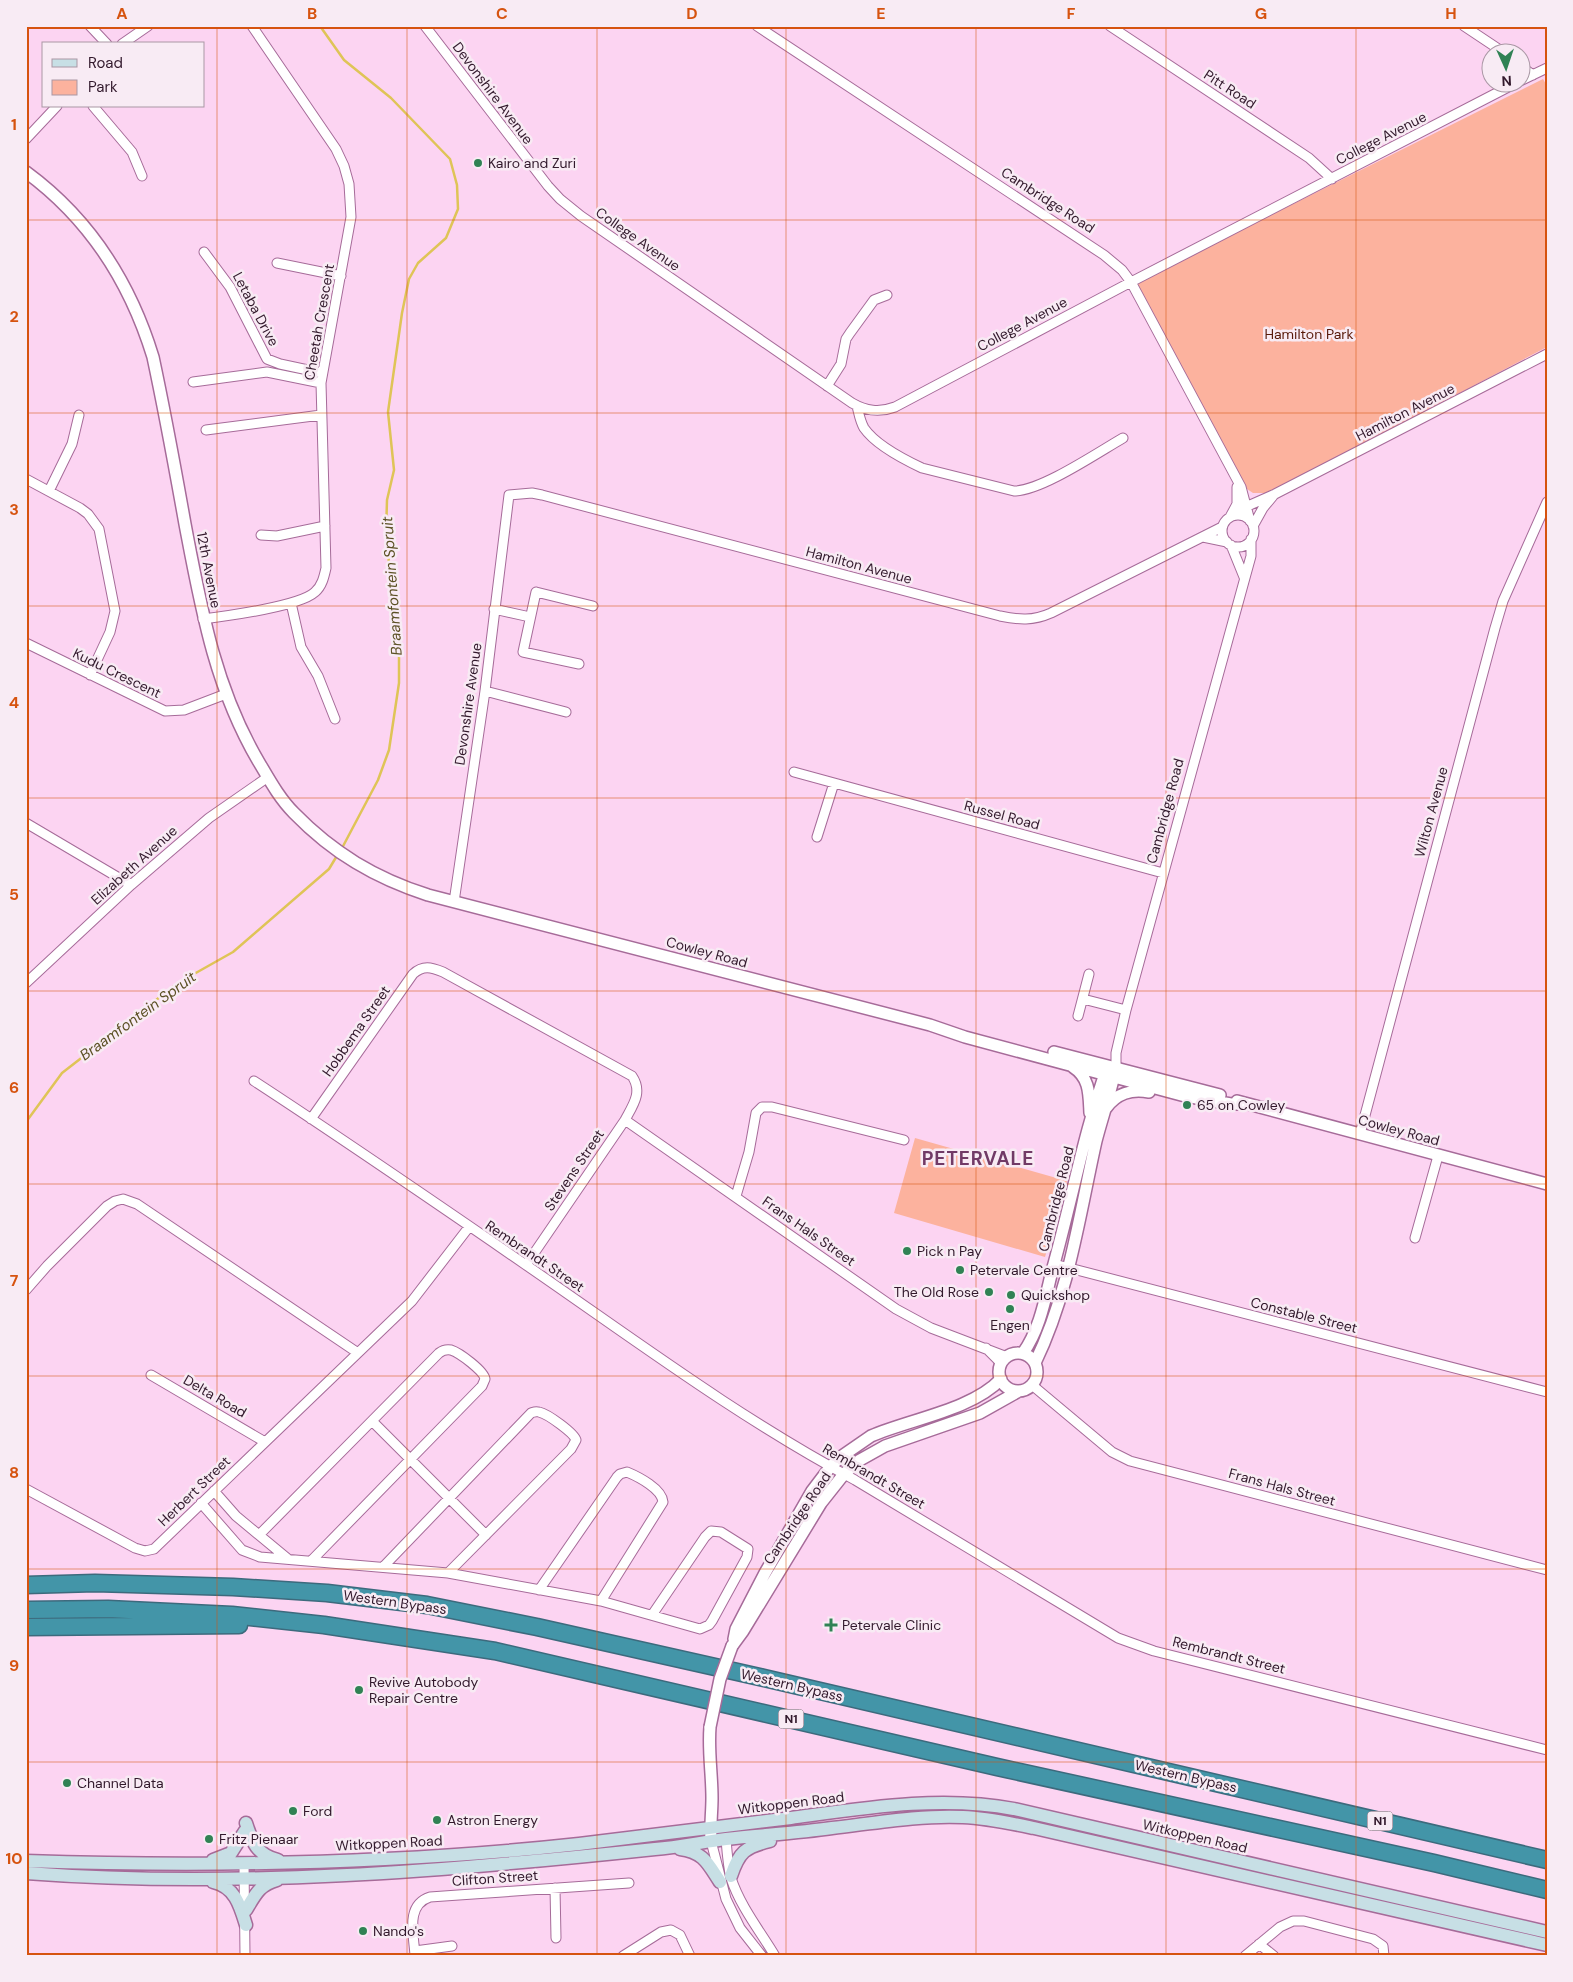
<svg xmlns="http://www.w3.org/2000/svg" width="1573" height="1982" font-family="'DM Sans',sans-serif">
<style>
.green{fill:#fcb29e}
.lines{fill:none;stroke-linecap:round;stroke-linejoin:round}
.stream{stroke:#dfc457;stroke-width:2.5}
.minor-casing{stroke:#a66b99;stroke-width:11}
.tertiary-casing{stroke:#a66b99;stroke-width:14}
.secondary-casing{stroke:#a66b99;stroke-width:15}
.motorway-casing{stroke:#3d6a7d;stroke-width:19}
.minor{stroke:#fff;stroke-width:9}
.tertiary{stroke:#fff;stroke-width:11}
.secondary{stroke:#c7dfe5;stroke-width:12}
.motorway{stroke:#4395a8;stroke-width:16}
.tertiary-bridge-casing{stroke:#a66b99;stroke-width:14;stroke-linecap:butt}
.tertiary-bridge{stroke:#fff;stroke-width:11}
.grid{fill:none;stroke:#d6530f;stroke-width:1;stroke-opacity:0.55}
.poi-dot{fill:#308254;stroke:#f8ebf4;stroke-width:2}
.labels{text-anchor:middle;dominant-baseline:central;stroke-width:5;stroke-linejoin:round;paint-order:stroke}
.shield{fill:#f8ebf4;stroke:#6d5868;stroke-width:1}
.shield-label{font-size:12px;font-weight:bold;fill:#32192c}
.street-label{font-size:14px;fill:#32192c;stroke:#f8ebf4}
.poi-label{font-size:14px;fill:#32192c;stroke:#f8ebf4;text-anchor:start}
.park-label{font-size:14px;fill:#581909;stroke:#f8ebf4}
.water-label{font-size:15px;font-style:italic;fill:#5b5024;stroke:#f8ebf4}
.district-label{font-size:19px;font-weight:bold;letter-spacing:1px;fill:#713a66;stroke:#f8ebf4}
.neatline{fill:none;stroke:#d6530f;stroke-width:2}
.grid-label{font-size:16px;text-anchor:middle;font-weight:bold;fill:#d6530f}
</style>
<rect width="100%" height="100%" fill="#fcd4f2"/>
<path class="green" d="M1543 79 1547 86V347L1270 493H1253L1247 489 1133 284Z
M915 1138 1067 1181 1045 1257 894 1213Z"/>
<g class="lines">
<path class="stream" d="M320 26 344 60 391 98 450 159 457 185 458 209 446 238 418 263 409 279 402 313 388 412 394 470 387 500 386 534 399 657V683L389 750 378 780 341 850
M26 1122 62 1073 178 983 233 952 329 869 338 854"/>
<g class="minor-casing">
<path id="minor" d="M90 26 107 44
M425 26 548 186 560 199 581 216 852 403C866 411 879 413 895 407L1131 282 1518 82
M757 26 1104 255 1122 270 1131 282 1241 487 1250 521
M1110 26 1309 158 1332 179
M1464 26 1503 52
M122 44 148 26
M1520 66 1533 75
M1520 81 1547 68
M93 106 132 152 142 176
M26 139 57 106
M204 252 230 287 267 359 280 364 322 373
M277 263 341 276
M193 382 267 372 321 383
M827 386 841 364 846 339 850 333 874 300 887 295
M857 406C859 414 860 421 864 428 875 444 905 460 922 468L1014 491C1041 491 1097 453 1123 438
M206 430 321 415
M26 479 80 508 88 514 99 529 115 611 110 632 90 675
M49 491 72 444 79 415
M1236 515 1250 505 1275 494 1547 354
M1222 531a16 16 0 1 1 32 0a16 16 0 1 1-32 0Z
M1230 517 1237 504V487
M1253 526 1263 508 1273 496
M261 535 277 536 325 526
M1203 537 1227 542
M1231 545 1244 577
M291 603 301 647 318 676 335 719
M494 609 530 617
M203 619C227 616 300 606 315 592 322 586 324 577 326 568L321 383 351 217 349 184 344 166 336 149 252 26
M26 643 165 711 184 710 226 694
M579 664 523 652 536 592 593 606
M485 691 566 712
M794 772 1163 873
M26 823 131 885
M817 837 834 783
M454 902 485 691 509 495 532 493 542 495 1000 616C1019 620 1033 621 1051 613L1222 527
M26 983 131 885 209 818 268 777
M1083 999 1126 1010
M1078 1016 1089 974
M1116 1068V1053L1126 1010 1251 556V539
M254 1081C346 1141 436 1203 526 1265 635 1340 739 1418 855 1480L1118 1638 1154 1651 1547 1750
M311 1119 413 974C423 965 431 967 443 972L632 1076C643 1092 633 1105 625 1120L526 1265
M625 1120 896 1309 931 1328 1007 1357
M1360 1134 1495 628 1503 601 1547 502
M736 1196 749 1152 756 1113 762 1107H772L904 1140
M1415 1238 1438 1156
M1054 1264 1547 1392
M26 1290 47 1266 107 1206 115 1201 123 1199 137 1204 358 1353
M986 1348 1001 1363
M151 1375 265 1442
M1032 1385 1112 1452 1130 1461 1547 1570
M372 1421 486 1535
M26 1489 135 1548 145 1551 154 1549 412 1301 469 1227
M214 1491 236 1516 288 1559
M201 1503 242 1550 260 1557 448 1573 601 1601 700 1629 709 1625 712 1621 747 1557 748 1549 721 1532 711 1531 705 1537 652 1615
M259 1535 439 1353C443 1350 446 1349 451 1350 460 1353 484 1371 485 1379L482 1386 311 1561
M384 1566 531 1413C534 1412 535 1411 539 1412 548 1414 574 1433 576 1440L571 1449 448 1573
M539 1590 617 1477 620 1474 627 1472C639 1477 662 1489 663 1502L601 1601
M726 1839C727 1852 728 1866 731 1878 740 1906 760 1931 775 1956
M711 1841 726 1899 740 1928 762 1956
M244 1864 245 1956
M555 1888 556 1938
M1259 1944 1274 1956
M415 1951 452 1946
M415 1956C414 1935 405 1905 430 1897L629 1883
M623 1956 661 1932 671 1930 680 1935 690 1956
M1245 1956 1280 1927 1293 1921H1304L1373 1939 1383 1946 1384 1956"/>
</g>
<g class="tertiary-casing">
<path id="tertiary" d="M26 172C90 219 130 282 153 357 165 413 175 468 185 524 201 608 215 689 260 764 270 781 280 799 294 813 333 853 375 878 428 895L930 1025 965 1037 1185 1096 1231 1104H1244
M1054 1052 1220 1095
M1073 1067C1090 1078 1089 1094 1090 1113
M1237 1101 1547 1184
M1106 1108C1117 1093 1131 1089 1149 1092
M999 1372a19 19 0 1 1 38 0a19 19 0 1 1-38 0Z
M1023 1353C1040 1329 1045 1299 1052 1271 1071 1204 1084 1132 1107 1068
M1035 1363C1069 1293 1079 1217 1096 1141 1102 1118 1110 1095 1115 1071
M734 1639 736 1629 765 1573 812 1491 831 1466 842 1456 871 1436C910 1419 972 1410 1001 1379
M732 1646 743 1631 821 1503 844 1474 860 1460 885 1446 980 1413 1019 1391
M710 1727C708 1751 712 1774 712 1798 712 1813 710 1826 711 1841"/>
</g>
<g class="secondary-casing">
<path id="secondary" d="M246 1823C252 1842 257 1855 278 1860
M680 1849C704 1852 708 1864 720 1882
M213 1860 231 1853 245 1831
M26 1861C211 1867 395 1864 579 1844 649 1836 720 1827 791 1818 864 1808 941 1795 1014 1809L1547 1932
M26 1873C236 1889 447 1871 655 1849 679 1847 702 1842 726 1839 761 1835 797 1833 832 1828 875 1823 920 1815 963 1817 987 1818 1010 1823 1034 1828L1547 1945
M731 1876C739 1852 745 1847 770 1841
M213 1882C235 1887 240 1905 246 1925
M246 1910C255 1895 259 1885 277 1880"/>
</g>
<g class="motorway-casing">
<path id="motorway" d="M26 1585 95 1583 233 1587 327 1593 427 1605 537 1627 764 1678 1547 1860
M26 1610 108 1609 232 1615 324 1625 495 1651 997 1767 1434 1863 1547 1890
M26 1627 239 1625"/>
</g>
<use href="#minor" class="minor"/>
<use href="#tertiary" class="tertiary"/>
<use href="#secondary" class="secondary"/>
<use href="#motorway" class="motorway"/>
<g class="tertiary-bridge-casing">
<path id="tertiary-bridge" d="M710 1727 720 1679 732 1646"/>
</g>
<use href="#tertiary-bridge" class="tertiary-bridge"/>
</g>
<path class="grid" d="M217 26V1956M407 26V1956M597 26V1956M786 26V1956M976 26V1956M1166 26V1956M1356 26V1956M26 220H1547M26 413H1547M26 606H1547M26 798H1547M26 991H1547M26 1184H1547M26 1376H1547M26 1569H1547M26 1762H1547"/>
<g class="poi-dot">
<circle cx="478" cy="163" r="5"/>
<circle cx="1187" cy="1105" r="5"/>
<circle cx="907" cy="1251" r="5"/>
<circle cx="960" cy="1270" r="5"/>
<circle cx="989" cy="1292" r="5"/>
<circle cx="1011" cy="1295" r="5"/>
<circle cx="1010" cy="1309" r="5"/>
<path d="M828.5 1617.5h5v5h5v5h-5v5h-5v-5h-5v-5h5z"/>
<circle cx="359" cy="1690" r="5"/>
<circle cx="67" cy="1783" r="5"/>
<circle cx="293" cy="1811" r="5"/>
<circle cx="437" cy="1820" r="5"/>
<circle cx="209" cy="1839" r="5"/>
<circle cx="363" cy="1931" r="5"/>
</g>
<g class="labels">
<g class="shield">
<rect x="778.5" y="1709.5" width="25" height="19" rx="4"/>
<rect x="1367.5" y="1811.5" width="25" height="19" rx="4"/>
</g>
<g class="shield-label">
<text x="791" y="1719">N1</text>
<text x="1380" y="1821">N1</text>
</g>
<g class="street-label">
<text transform="translate(1230 89) rotate(33)">Pitt Road</text>
<text transform="translate(493 93) rotate(53)">Devonshire Avenue</text>
<text transform="translate(1381 138) rotate(-27)">College Avenue</text>
<text transform="translate(1048 200) rotate(33)">Cambridge Road</text>
<text transform="translate(638 239) rotate(35)">College Avenue</text>
<text transform="translate(256 309) rotate(62)">Letaba Drive</text>
<text transform="translate(319 322) rotate(-80)">Cheetah Crescent</text>
<text transform="translate(1022 324) rotate(-28)">College Avenue</text>
<text transform="translate(1405 412) rotate(-27)">Hamilton Avenue</text>
<text transform="translate(859 565) rotate(15)">Hamilton Avenue</text>
<text transform="translate(209 570) rotate(79)">12th Avenue</text>
<text transform="translate(117 673) rotate(26)">Kudu Crescent</text>
<text transform="translate(468 704) rotate(-82)">Devonshire Avenue</text>
<text transform="translate(1165 811) rotate(-75)">Cambridge Road</text>
<text transform="translate(1431 812) rotate(-75)">Wilton Avenue</text>
<text transform="translate(1002 815) rotate(15)">Russel Road</text>
<text transform="translate(134 865) rotate(-42)">Elizabeth Avenue</text>
<text transform="translate(707 952) rotate(15)">Cowley Road</text>
<text transform="translate(356 1031) rotate(-55)">Hobbema Street</text>
<text transform="translate(1399 1130) rotate(15)">Cowley Road</text>
<text transform="translate(574 1170) rotate(-56)">Stevens Street</text>
<text transform="translate(1056 1199) rotate(-76)">Cambridge Road</text>
<text transform="translate(809 1231) rotate(35)">Frans Hals Street</text>
<text transform="translate(535 1256) rotate(34)">Rembrandt Street</text>
<text transform="translate(1304 1315) rotate(14)">Constable Street</text>
<text transform="translate(215 1396) rotate(30)">Delta Road</text>
<text transform="translate(874 1476) rotate(30)">Rembrandt Street</text>
<text transform="translate(1282 1487) rotate(15)">Frans Hals Street</text>
<text transform="translate(194 1491) rotate(-44)">Herbert Street</text>
<text transform="translate(797 1518) rotate(-56)">Cambridge Road</text>
<text transform="translate(395 1602) rotate(8)">Western Bypass</text>
<text transform="translate(1229 1655) rotate(14)">Rembrandt Street</text>
<text transform="translate(792 1685) rotate(13)">Western Bypass</text>
<text transform="translate(1186 1776) rotate(13)">Western Bypass</text>
<text transform="translate(791 1803) rotate(-7)">Witkoppen Road</text>
<text transform="translate(1195 1836) rotate(13)">Witkoppen Road</text>
<text transform="translate(389 1843) rotate(-3)">Witkoppen Road</text>
<text transform="translate(495 1878) rotate(-4)">Clifton Street</text>
</g>
<g class="poi-label">
<text x="488" y="163">Kairo and Zuri</text>
<text x="1197" y="1105">65 on Cowley</text>
<text x="917" y="1251">Pick n Pay</text>
<text x="970" y="1270">Petervale Centre</text>
<text x="979" y="1292" text-anchor="end">The Old Rose</text>
<text x="1021" y="1295">Quickshop</text>
<text x="1010" y="1325" text-anchor="middle">Engen</text>
<text x="842" y="1625">Petervale Clinic</text>
<text x="369" y="1682">Revive Autobody<tspan x="369" dy="16">Repair Centre</tspan></text>
<text x="77" y="1783">Channel Data</text>
<text x="303" y="1811">Ford</text>
<text x="447" y="1820">Astron Energy</text>
<text x="219" y="1839">Fritz Pienaar</text>
<text x="373" y="1931">Nando's</text>
</g>
<g class="park-label">
<text x="1309" y="334">Hamilton Park</text>
</g>
<g class="water-label">
<text transform="translate(392 586) rotate(-94)">Braamfontein Spruit</text>
<text transform="translate(138 1016) rotate(-36)">Braamfontein Spruit</text>
</g>
<g class="district-label">
<text x="978" y="1158">PETERVALE</text>
</g>
</g>
<rect width="1573" height="1982" fill="none" stroke="#f8ebf4" stroke-width="55"/>
<rect x="42" y="42" width="162" height="65" fill="#f8ebf4" stroke="#a997a4"/>
<rect x="52" y="59" width="25" height="8" fill="#c7dfe5" stroke="#a997a4"/>
<text x="88" y="68" font-size="15" fill="#32192c">Road</text>
<rect x="52" y="80" width="25" height="15" fill="#fcb29e" stroke="#a997a4"/>
<text x="88" y="92" font-size="15" fill="#32192c">Park</text>
<g transform="translate(1506 68) rotate(177)"><circle r="24" fill="#f8ebf4" stroke="#a997a4"/>
<path d="M0-4L9 19L0 12L-9 19Z" fill="#308254"/>
<text y="-8" font-size="14" font-weight="bold" text-anchor="middle" fill="#32192c">N</text>
</g>
<rect x="28" y="28" width="1518" height="1926" class="neatline"/>
<g class="grid-label">
<text x="122" y="19">A</text>
<text x="312" y="19">B</text>
<text x="502" y="19">C</text>
<text x="692" y="19">D</text>
<text x="881" y="19">E</text>
<text x="1071" y="19">F</text>
<text x="1261" y="19">G</text>
<text x="1451" y="19">H</text>
<text x="14" y="130">1</text>
<text x="14" y="322">2</text>
<text x="14" y="515">3</text>
<text x="14" y="708">4</text>
<text x="14" y="900">5</text>
<text x="14" y="1093">6</text>
<text x="14" y="1286">7</text>
<text x="14" y="1478">8</text>
<text x="14" y="1671">9</text>
<text x="14" y="1864">10</text>
</g>
</svg>
